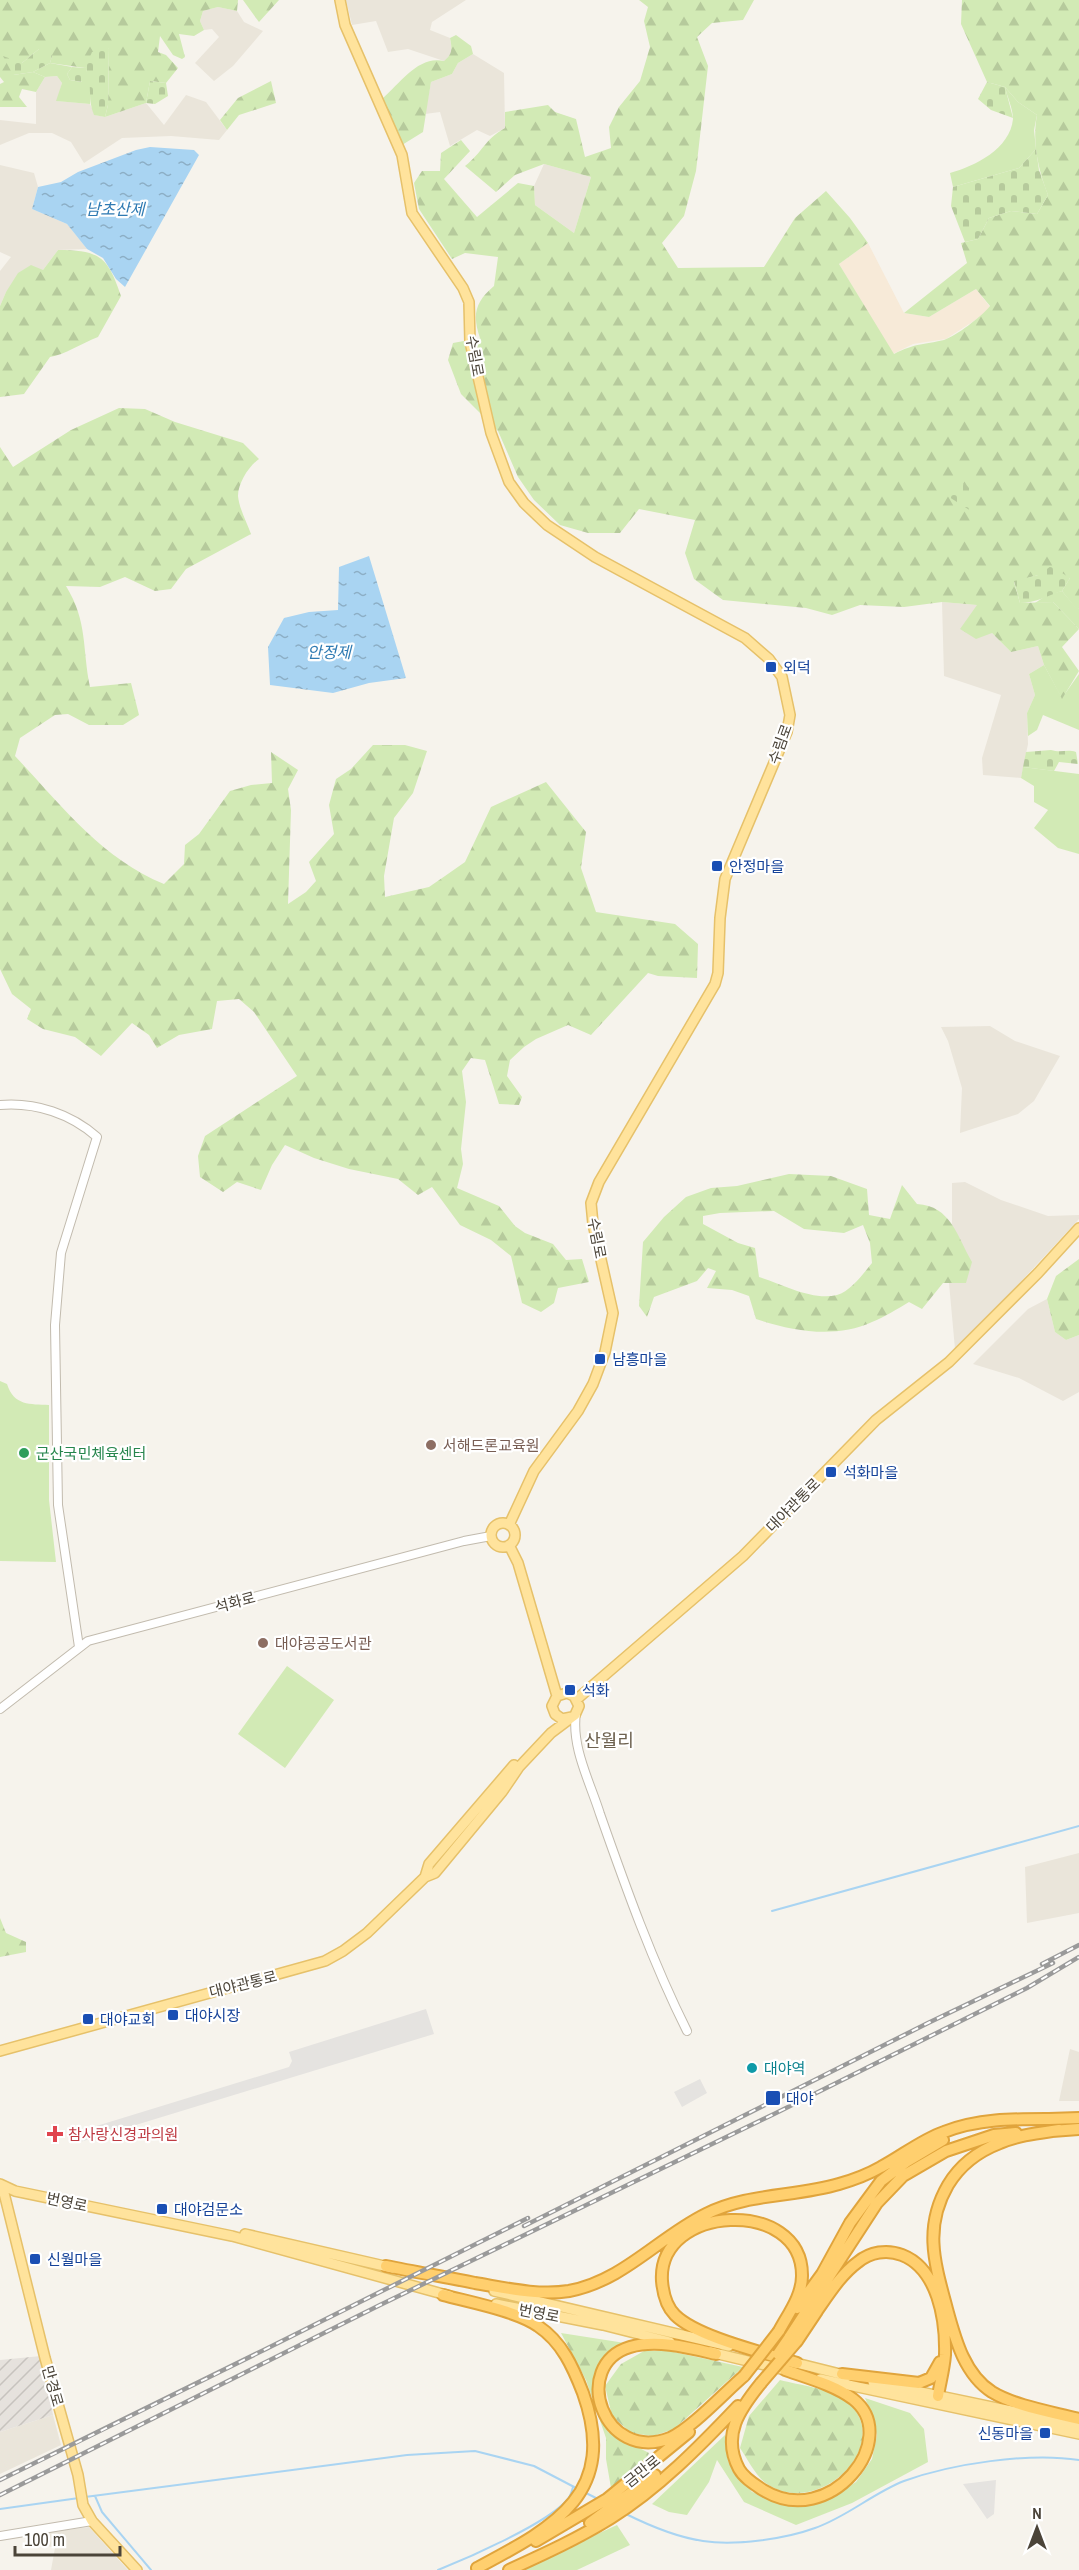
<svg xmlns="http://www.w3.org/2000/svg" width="1079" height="2570" font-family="'Archivo Narrow','Noto Sans KR',sans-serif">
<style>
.residential{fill:#eae5da}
.commercial{fill:#f7ead8}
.industrial{fill:url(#industrial-furrows)}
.grass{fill:#d2eab5}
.forest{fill:url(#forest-firs);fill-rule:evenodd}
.cemetery{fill:url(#cemetery-stones)}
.parking{fill:#e5e3e0}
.water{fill:url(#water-ripples)}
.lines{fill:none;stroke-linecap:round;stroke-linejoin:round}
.stream{stroke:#a9d4f2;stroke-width:2}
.minor-casing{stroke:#c2bbae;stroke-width:10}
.major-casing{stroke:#e6c16a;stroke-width:12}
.highway-casing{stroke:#e0a43c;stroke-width:14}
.minor{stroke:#fff;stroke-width:8}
.major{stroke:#ffe39c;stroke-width:9}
.highway{stroke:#ffcf6e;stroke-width:10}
.rail-casing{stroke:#9a9a9a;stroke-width:4.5}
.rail{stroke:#fff;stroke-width:2;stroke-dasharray:7;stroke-linecap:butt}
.highway-bridge-casing{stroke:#e0a43c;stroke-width:14;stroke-linecap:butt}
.highway-bridge{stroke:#ffcf6e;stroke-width:10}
.transit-dot{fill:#1a4fb4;stroke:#fff;stroke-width:2}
.education-dot{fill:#8d6e63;stroke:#fff;stroke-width:2}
.leisure-dot{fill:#2e9e5b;stroke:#fff;stroke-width:2}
.culture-dot{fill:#0f9aa8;stroke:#fff;stroke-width:2}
.health-dot{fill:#e0444e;stroke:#fff;stroke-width:2}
.labels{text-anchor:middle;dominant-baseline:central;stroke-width:4.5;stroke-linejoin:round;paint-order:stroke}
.street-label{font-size:15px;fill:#4b4439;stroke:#fff}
.transit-label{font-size:15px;fill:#164399;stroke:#fff;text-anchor:start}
.education-label{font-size:15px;fill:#785e54;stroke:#fff;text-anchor:start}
.leisure-label{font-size:15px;fill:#27864d;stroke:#fff;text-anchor:start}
.culture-label{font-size:15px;fill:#0d838f;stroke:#fff;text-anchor:start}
.health-label{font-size:15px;fill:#be3a42;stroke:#fff;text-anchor:start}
.water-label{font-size:16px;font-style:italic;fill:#2e7ab2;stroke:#fff}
.quarter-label{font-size:18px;fill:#6e6250;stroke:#fff}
</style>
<defs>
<pattern id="industrial-furrows" width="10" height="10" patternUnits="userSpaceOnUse" patternTransform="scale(1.5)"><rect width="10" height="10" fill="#e6e2dd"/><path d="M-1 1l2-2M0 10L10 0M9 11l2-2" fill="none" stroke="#c7c3be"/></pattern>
<pattern id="forest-firs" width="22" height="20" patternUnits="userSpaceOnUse" patternTransform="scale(1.5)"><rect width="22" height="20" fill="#d2eab5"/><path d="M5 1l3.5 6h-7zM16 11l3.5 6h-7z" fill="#b6ca9c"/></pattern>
<pattern id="cemetery-stones" width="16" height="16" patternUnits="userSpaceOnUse" patternTransform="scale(1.5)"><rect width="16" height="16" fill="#d2eab5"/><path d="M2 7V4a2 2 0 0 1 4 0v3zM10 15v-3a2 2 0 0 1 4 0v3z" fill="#b6ca9c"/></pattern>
<pattern id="water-ripples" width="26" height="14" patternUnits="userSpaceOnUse" patternTransform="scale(1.5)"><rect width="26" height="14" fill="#a9d4f2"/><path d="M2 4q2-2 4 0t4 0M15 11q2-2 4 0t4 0" fill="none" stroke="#8caec5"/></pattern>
</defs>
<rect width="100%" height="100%" fill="#f6f3ec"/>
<path class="residential" d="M346 0H466L432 22 430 30 450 38 452 50 450 57 444 61 408 49 388 52 376 21 352 25Z
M218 7 237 11 244 22 263 31 233 66 214 81 195 63 219 37 212 29 204 30 200 21 203 11Z
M473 54 504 73 505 128 490 136 477 130 450 146 440 112 425 114 431 82 452 74 458 63Z
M57 76 62 83 57 101 90 104 95 115 105 117 146 103 164 125 186 95 206 102 227 130 219 140 171 136 122 138 84 163 71 142 52 133H29L0 145V120L36 124V92L45 77Z
M544 164 591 177 574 233 535 205 534 186Z
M0 165 34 173 38 187 32 209 67 224 87 249 58 250 43 270 6 292 0 306V271L11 257 0 252Z
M942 602 977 605 992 633 1011 652 1038 646 1044 665 1029 674 1035 695 1027 713 1028 744 1021 778 983 775 982 758 1001 695 944 676Z
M990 1026 1015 1041 1060 1056 1034 1101 1018 1114 960 1133 962 1088 948 1041 941 1027Z
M965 1182 1001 1200 1048 1216 1079 1215V1219L1002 1302 955 1349 949 1283H966L962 1244 952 1225V1183Z
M1047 1299 1055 1332 1066 1340 1079 1335V1392L1063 1401 1019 1378 973 1364 1028 1309Z
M1079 1853V1913L1027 1923 1025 1867Z
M1070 2049 1079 2052V2101H1059Z
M53 2415 61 2445 0 2474V2432Z
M89 2527 128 2570H51L55 2548 30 2541 45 2533Z"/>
<path class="commercial" d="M868 243 904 313 929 317 976 289 990 307 983 315 946 339 913 344 893 354 839 264Z"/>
<path class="industrial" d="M41 2356 53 2415 0 2432V2360Z"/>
<path class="grass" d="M50 63 72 67 67 74 70 80 82 82 85 68 92 81 90 104 56 101 62 83 57 76 45 77 33 72Z
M1005 87 1018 102 1037 115 1034 130 1036 149 1019 168 953 187 950 173C975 166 1010 149 1013 119 1013 109 1007 96 1005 87Z
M1062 591 1077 609 1079 608V629L1053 602 1035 603 1047 595Z
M1044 665 1062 698 1079 674V730L1043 715 1037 730 1028 736 1027 713 1035 695 1029 674Z
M1023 767 1079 774V854L1058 848 1034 828 1048 810 1034 802V786L1021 778Z
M0 1381 7 1384C14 1406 30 1404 49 1405V1500L56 1562 0 1561Z
M287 1666 334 1700 285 1768 238 1734Z
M865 2398 910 2413 924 2429 928 2462 852 2503 796 2525 744 2502 717 2460 709 2482 687 2515 669 2512 652 2504 725 2435 729 2463 752 2492 797 2505 830 2498 856 2482 872 2459 877 2435 872 2415Z
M617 2525 630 2545 577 2570H519Z"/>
<path class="forest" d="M0 0H238L237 11 218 7 203 11 200 21 204 30 194 36 179 34 185 57 182 59 173 55 160 36 158 52 166 55 178 68 166 83 150 81 146 103 105 117 108 105 109 48 85 68 50 63 52 56 39 49 22 63 13 75 33 72 45 77 36 92 22 89 19 97 27 107H0V84L4 82 0 77Z
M243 0H279L259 22Z
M639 0H754L743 20 712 23 697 37 708 66 696 171 684 216 662 243 678 268 764 267 795 218 826 191 850 218 868 243 839 264 894 354C915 343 923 345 944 340 956 336 981 317 990 306L976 289 929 317 904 313 967 263 961 243 978 239 989 218 1011 211 1037 214 1048 195C1038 169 1032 142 1037 115L1018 102 1005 87 987 82 961 24 962 0H1079V608L1077 610 1062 591 1070 578 1038 575 1014 582 1020 603 1053 602 1079 629 1062 647 1079 671 1062 699 1044 665 1038 646 1011 652 992 633 976 639 960 629 977 605 942 602 904 607 860 605 832 615 806 608 723 600 694 579 685 553 695 520 639 509 620 533H588L560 525 534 500 518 477 498 431 461 394 448 360 453 343 480 338C472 315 475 302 494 286L498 257 465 253 452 259 419 209 414 183 422 171H440L441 153 461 140 470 151 444 179 477 217 518 183 534 186 535 205 574 233 591 177 544 164 515 175 496 192 465 166C483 152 484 140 505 128V112L548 105 555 112 576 119 585 157 611 148 609 127 619 107 640 81 650 47 644 21 648 7Z
M456 35 471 46 473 54 458 63 452 74 431 82 423 132 402 145 383 98C401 82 419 55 444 61 453 54 452 48 450 38Z
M271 81 276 103 239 115 227 130 220 120 238 98Z
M58 250C100 250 108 257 121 296L98 337C82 343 64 355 50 357L24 394 0 397V306L6 292 18 273 31 265 43 270Z
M119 408 145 409 175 422 243 443 259 459C249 466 238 483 238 496 239 508 247 523 251 534L186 569 171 589 155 591 125 577 100 587 66 586C88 622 82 648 90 687L131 683 139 715 123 725H89L68 714 55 715 20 738 15 756C60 804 102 859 164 884L184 864 185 845 199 834 230 791 251 785 272 783 271 752 298 770 288 789 291 810 288 904 306 892 316 881 309 862 334 834 329 805 336 779 351 769 373 745H405L427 751 413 793 394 818 384 876 385 897 429 887 445 876 465 862 491 807 546 782 586 832 581 868 596 912 675 924 698 944 697 978 658 976 648 973 591 1035 568 1025 536 1039 524 1047 510 1060 507 1076 522 1097 519 1105 499 1104 485 1060 471 1058 462 1071 466 1102 461 1149 463 1164 457 1188 499 1206 515 1226 525 1233 553 1244 566 1260 582 1259 589 1282 558 1288 554 1303 541 1312 522 1303 511 1256 491 1240 460 1225 432 1187 418 1195 398 1179 349 1169 314 1158 285 1145 272 1165 261 1190 237 1182 223 1192 200 1177 198 1156 205 1136 297 1076 254 1012 239 999 217 1001 212 1029 179 1035 157 1048 149 1035 132 1023 101 1056 75 1037 43 1029 27 1019 31 1009 12 994 0 969V447L13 467 71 430Z
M789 1174 831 1176 867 1189 869 1215 890 1219 902 1185 917 1204C951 1206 957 1236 972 1262L966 1283H943L922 1309 909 1302C897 1309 885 1317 872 1322 835 1339 793 1331 756 1319L749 1296 732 1290 707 1288 716 1271 708 1268 697 1281 654 1297 647 1317 639 1306 643 1242 664 1217 686 1197 711 1188 737 1186ZM774 1211 804 1229 844 1233 863 1225 870 1243 872 1263C863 1274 851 1291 837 1295 812 1301 782 1284 759 1277L755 1248 738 1243 703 1224V1216L720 1213Z
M1079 1259V1335L1066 1340 1055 1332 1047 1299 1056 1276Z
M0 1918 6 1933 26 1942V1952L0 1957Z
M561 2333 625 2343 599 2364 595 2400 608 2432 649 2453 644 2464 611 2488 606 2459V2438L586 2380Z
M644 2351H669L743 2367 674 2429 653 2436 631 2433 612 2416 605 2386 621 2364Z
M780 2380C799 2385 830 2389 846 2399 849 2401 852 2406 855 2410 886 2453 816 2517 767 2484 756 2477 747 2458 740 2448L749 2416Z"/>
<path class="cemetery" d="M109 48 108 105 105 117 94 115C87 99 93 85 86 70L83 82 70 80 67 74 72 67 85 68 92 52Z
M39 49H47L52 56 50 63 33 72 13 75 3 56 22 63Z
M150 81 166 83 168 96 155 104 146 103Z
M987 82 1005 87 1013 118 991 110 978 99Z
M1036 149 1039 170 1048 195 1037 214 1011 211 989 218 978 239 965 242 951 206 953 187 1019 168Z
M954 480 967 486 974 493 971 511 946 495Z
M1051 566 1070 578 1062 591C1046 596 1036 603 1020 603L1014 581 1038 575Z
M1051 750C1061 753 1067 749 1076 752L1078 764 1059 762 1054 771 1023 767 1026 752Z"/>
<path class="parking" d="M426 2009 434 2034 80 2142 77 2132 289 2067 292 2061 289 2052Z
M700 2079 707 2093 682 2107 674 2092Z
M996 2480 994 2514 987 2519 963 2484Z"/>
<path class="water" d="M150 147 194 150 199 155 125 287 116 279 103 258 87 249 67 224 32 209 38 187 61 182 78 172 136 150Z
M369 556 406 678 369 683 333 693 270 685 268 647 284 618 309 612 338 610 339 567Z"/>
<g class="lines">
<path class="stream" d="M772 1911 1079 1826
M584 2492 600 2500
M95 2496 102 2512 151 2570
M85 2497 407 2455 475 2451 534 2466 578 2489
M0 2509 79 2498
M626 2514C650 2526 676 2537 703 2541 735 2546 785 2539 815 2528 847 2517 873 2493 904 2481 951 2464 1029 2452 1079 2460
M438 2570C468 2558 548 2523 567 2500 570 2497 572 2491 573 2487"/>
<g class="minor-casing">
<path id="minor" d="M0 1105C36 1102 71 1114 97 1137L61 1253 55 1325 58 1505 79 1647
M0 1709 88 1641 464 1541 491 1536
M576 1713C571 1747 590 1782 600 1814 626 1888 652 1961 687 2031
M0 2536 92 2521"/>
</g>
<g class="major-casing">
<path id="major" d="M340 0 345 25 402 155 412 213 463 288 469 302 470 342 491 433 509 482 524 503 547 525 595 557 745 638 769 659 782 677 790 715 787 732 725 879 720 918 718 973 715 984 599 1182 591 1203 593 1224 613 1313 605 1352 593 1384 578 1411 534 1471 509 1525
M491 1535a12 12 0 1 1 24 0a12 12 0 1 1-24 0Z
M509 1545 518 1563 557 1696
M577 1699 743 1556 876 1420 949 1362 1038 1273 1079 1228
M425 1877 429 1864 514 1765
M0 2051 325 1961 343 1951 367 1933 425 1877 435 1873 502 1792 519 1767 551 1733 575 1715 579 1706 574 1696 567 1693 557 1696 552 1706 555 1714 562 1719 572 1717
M0 2184 15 2191 232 2236 450 2296
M2 2185 45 2358 78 2475 83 2505 92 2521 137 2570
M245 2234 393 2268
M494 2291 729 2346
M496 2304 603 2325 670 2342
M710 2352 781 2369
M792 2362 848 2376
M820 2379 1079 2434
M873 2382 1079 2425"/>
</g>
<g class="highway-casing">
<path id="highway" d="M1049 2119 1079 2118
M1059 2130C1039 2133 1019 2135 1000 2143 979 2151 960 2165 948 2185 923 2228 935 2264 947 2309 955 2338 964 2374 992 2392 1015 2406 1052 2412 1079 2419
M1052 2131 1079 2129
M386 2266C415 2272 445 2277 475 2283 505 2288 538 2296 569 2291 623 2281 659 2237 706 2214 747 2193 796 2197 839 2184 853 2180 867 2175 881 2167 902 2156 921 2140 944 2132 980 2118 1017 2119 1055 2119
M443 2295C469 2302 517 2311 538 2326 562 2342 573 2367 583 2393 619 2494 554 2527 477 2568
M797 2308 822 2274 850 2223 881 2181 906 2162 943 2140
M814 2315C827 2297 840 2275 858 2262 870 2252 887 2249 902 2255 938 2269 946 2320 945 2355 944 2369 940 2383 938 2396
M779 2331C788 2314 802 2296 802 2276 803 2197 657 2204 662 2281 663 2293 666 2306 675 2315 697 2337 765 2353 797 2363
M789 2338 877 2203 903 2176 946 2151 994 2135 1016 2133
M797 2341 817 2311
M716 2354C690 2348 657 2339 630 2347 570 2365 603 2464 670 2438 691 2429 725 2392 744 2376
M842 2374 919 2383 931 2378 940 2362
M761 2383C740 2409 721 2435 739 2469 744 2478 754 2484 763 2490 830 2531 903 2438 853 2399 834 2385 808 2378 785 2370
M590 2523 655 2475
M536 2541 607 2499 689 2432
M509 2570C544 2554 579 2538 611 2518 658 2489 700 2446 738 2406"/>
</g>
<use href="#minor" class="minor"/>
<use href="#major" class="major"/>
<use href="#highway" class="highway"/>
<g class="rail-casing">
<path id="rail" d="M1042 1964 1079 1945
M524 2226 928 2023 1053 1963
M0 2480C177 2394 352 2306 528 2218
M0 2495 380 2305 774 2114 1027 1988 1079 1957"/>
</g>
<use href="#rail" class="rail"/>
<g class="highway-bridge-casing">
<path id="highway-bridge" d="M778 2354 789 2338
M744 2376 779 2331
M761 2383 797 2341"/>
</g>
<use href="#highway-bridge" class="highway-bridge"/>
</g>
<g class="transit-dot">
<rect x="765" y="661" width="12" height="12" rx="3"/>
<rect x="711" y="860" width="12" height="12" rx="3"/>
<rect x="594" y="1353" width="12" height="12" rx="3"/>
<rect x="825" y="1466" width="12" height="12" rx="3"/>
<rect x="564" y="1684" width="12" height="12" rx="3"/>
<rect x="167" y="2009" width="12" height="12" rx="3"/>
<rect x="82" y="2013" width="12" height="12" rx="3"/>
<rect x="765" y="2090" width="16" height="16" rx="3"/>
<rect x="156" y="2203" width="12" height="12" rx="3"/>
<rect x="29" y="2253" width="12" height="12" rx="3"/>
<rect x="1039" y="2427" width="12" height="12" rx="3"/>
</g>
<g class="education-dot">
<circle cx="431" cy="1445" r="6"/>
<circle cx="263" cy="1643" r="6"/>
</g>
<circle class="leisure-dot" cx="24" cy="1453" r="6"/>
<circle class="culture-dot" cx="752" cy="2068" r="6"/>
<path class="health-dot" d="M52 2125h6v6h6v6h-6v6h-6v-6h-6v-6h6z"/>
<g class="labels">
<g class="street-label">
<text transform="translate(475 356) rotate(80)">수림로</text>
<text transform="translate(780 744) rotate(-70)">수림로</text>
<text transform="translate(597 1238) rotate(79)">수림로</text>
<text transform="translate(793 1505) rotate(-45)">대야관통로</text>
<text transform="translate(235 1602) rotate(-15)">석화로</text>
<text transform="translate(243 1984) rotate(-14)">대야관통로</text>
<text transform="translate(67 2202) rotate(12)">번영로</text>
<text transform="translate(539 2313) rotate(11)">번영로</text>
<text transform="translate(53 2386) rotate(74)">만경로</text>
<text transform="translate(642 2471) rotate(-39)">금만로</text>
</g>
<g class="transit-label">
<text x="783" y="667">외덕</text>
<text x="729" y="866">안정마을</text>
<text x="612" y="1359">남흥마을</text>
<text x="843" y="1472">석화마을</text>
<text x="582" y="1690">석화</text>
<text x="185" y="2015">대야시장</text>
<text x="100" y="2019">대야교회</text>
<text x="786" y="2098">대야</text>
<text x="174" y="2209">대야검문소</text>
<text x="47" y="2259">신월마을</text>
<text x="1033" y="2433" text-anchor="end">신동마을</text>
</g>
<g class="education-label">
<text x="443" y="1445">서해드론교육원</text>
<text x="275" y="1643">대야공공도서관</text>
</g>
<g class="leisure-label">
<text x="36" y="1453">군산국민체육센터</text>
</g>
<g class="culture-label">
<text x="764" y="2068">대야역</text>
</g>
<g class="health-label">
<text x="68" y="2134">참사랑신경과의원</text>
</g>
<g class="water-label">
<text x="115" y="209">남초산제</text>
<text x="329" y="652">안정제</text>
</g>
<g class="quarter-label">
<text x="609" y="1740">산월리</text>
</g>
</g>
<g transform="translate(1037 2528)" stroke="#ffffff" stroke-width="4.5" paint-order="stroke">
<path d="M0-4.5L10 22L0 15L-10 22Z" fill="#4b4439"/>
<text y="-9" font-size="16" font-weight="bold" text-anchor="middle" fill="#4b4439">N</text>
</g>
<path d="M15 2546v9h105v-9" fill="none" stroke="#4b4439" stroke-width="3"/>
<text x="24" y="2546" font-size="18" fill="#4b4439" stroke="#ffffff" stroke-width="4.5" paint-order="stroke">100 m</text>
</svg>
